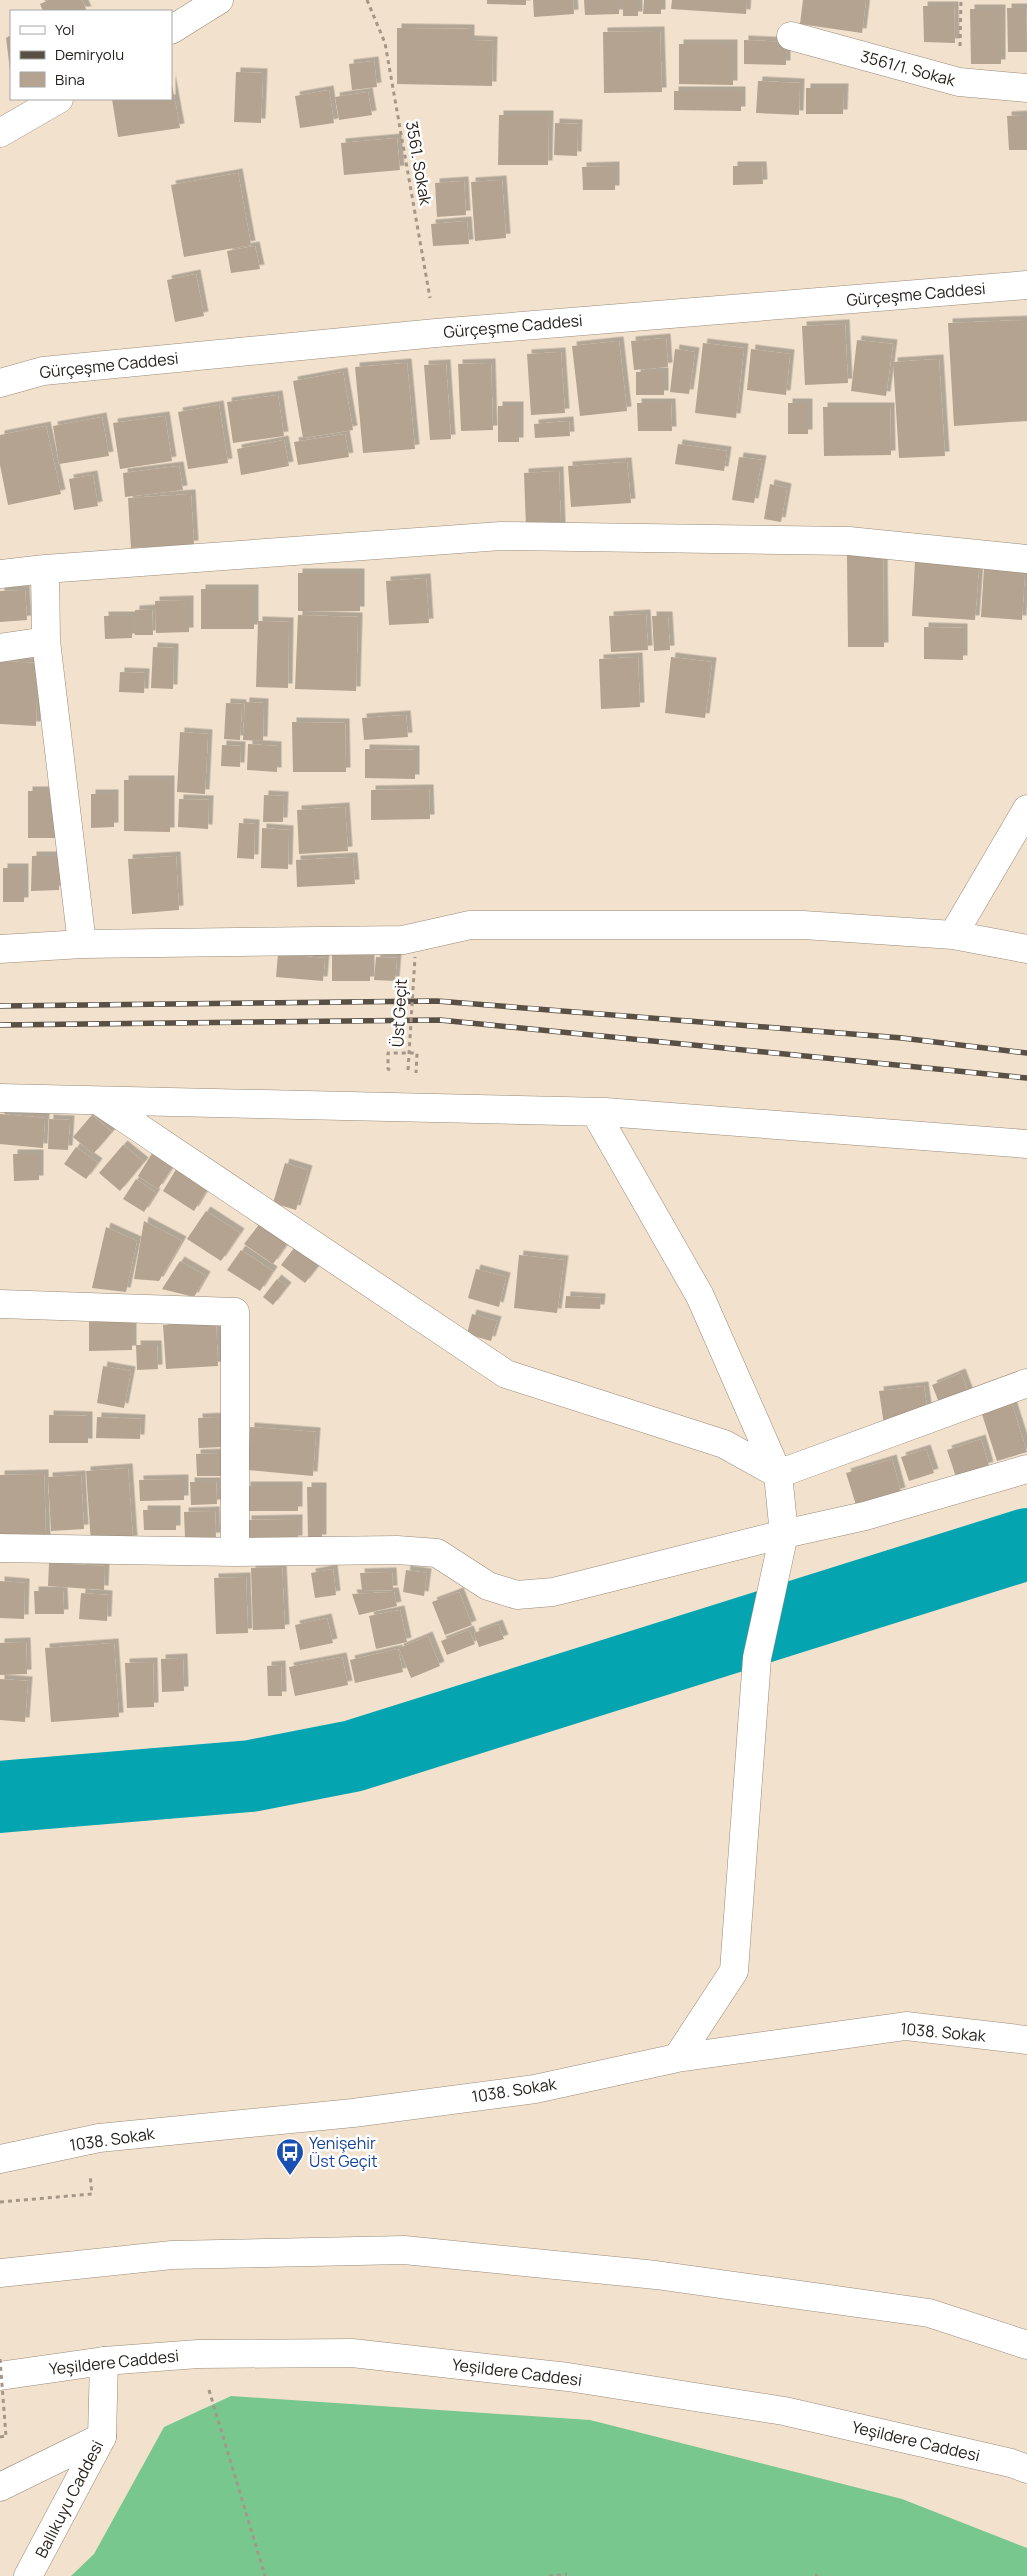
<svg xmlns="http://www.w3.org/2000/svg" width="1027" height="2576" font-family="Manrope,sans-serif">
<style>
.forest{fill:#78c78f}
.lines{fill:none;stroke-linecap:round;stroke-linejoin:round}
.river{stroke:#04a5b1;stroke-width:72}
.building{fill:#b3a390;filter:url(#shadow)}
.minor-casing{stroke:#998a78;stroke-width:29}
.major-casing{stroke:#998a78;stroke-width:29}
.highway-casing{stroke:#998a78;stroke-width:29}
.path{stroke:#a49788;stroke-width:3;stroke-dasharray:4 4;stroke-linecap:butt}
.minor{stroke:#fff;stroke-width:28}
.major{stroke:#fff;stroke-width:28}
.highway{stroke:#fff;stroke-width:28}
.rail-casing{stroke:#584f45;stroke-width:5.5}
.rail{stroke:#fff;stroke-width:4;stroke-dasharray:11;stroke-linecap:butt}
.path-bridge{stroke:#a49788;stroke-width:3;stroke-dasharray:4 4;stroke-linecap:butt}
.labels{text-anchor:middle;dominant-baseline:central;stroke-width:5;stroke-linejoin:round;paint-order:stroke}
.street-label{font-size:16px;fill:#27211a;stroke:#fff}
.transit-label{font-size:16px;fill:#164399;stroke:#fff;text-anchor:start}
</style>
<defs>
<filter id="shadow"><feDropShadow dx="4.5" dy="-4.5" stdDeviation="0" flood-color="#0004"/></filter>
</defs>
<rect width="100%" height="100%" fill="#f2e1cd"/>
<path class="forest" d="M231 2396 590 2420 902 2499 1027 2548V2576H71L94 2554 164 2427Z"/>
<g class="lines">
<path class="river" d="M0 1797 251 1776 353 1756 1027 1544"/>
</g>
<path class="building" d="M49 0H82L87 11H43L40 4Z
M487 0H526V5L487 4Z
M533 0H573L574 14 534 17Z
M584 0H619V14L585 15Z
M623 0H638V16H623Z
M644 0H661V14H643Z
M672 0H747L746 14 671 9Z
M803 0H866L862 33 800 24Z
M923 6H954L955 43 924 42Z
M1007 8H1026L1027 52H1008Z
M970 9H1001V64H971Z
M397 28 470 29V40L493 41 492 86 397 84Z
M660 31 662 92 604 93 603 32Z
M11 35V70H10L6 38Z
M744 40 786 42V65L744 64Z
M679 44H733V85L679 84Z
M374 61 377 87 352 90 349 64Z
M236 72 263 73 261 123 234 122Z
M171 79 180 128 118 137 112 99H171Z
M758 81 800 83 799 115 756 113Z
M806 88H844L843 114H806Z
M329 90 334 123 300 128 295 96Z
M674 91H741V111L674 110Z
M368 92 372 115 339 120 335 97Z
M499 115H549L548 165H498Z
M1027 115V150H1009L1007 116Z
M555 123 578 124 577 156 554 155Z
M397 138 400 170 344 175 341 143Z
M615 166V190H583L582 167Z
M733 166H762L763 184 733 185Z
M238 173 251 245 184 257 171 185Z
M502 180 506 238 475 241 471 182Z
M464 181 466 215 437 217 435 183Z
M467 221 469 244 433 246 431 224Z
M255 246 260 269 231 273 227 251Z
M196 274 204 316 175 322 167 280Z
M1027 320V421L954 426 948 323Z
M845 324 848 383 805 385 802 326Z
M666 338 668 367 634 370 631 341Z
M857 340 893 344 886 396 851 391Z
M619 341 627 411 580 416 572 346Z
M703 343 744 348 736 418 695 413Z
M675 349 695 352 689 394 670 392Z
M751 349 790 354 786 395 747 390Z
M561 352 565 413 531 415 527 354Z
M939 359 945 456 899 458 893 362Z
M407 363 415 449 363 453 355 367Z
M491 363 493 430 461 431 458 364Z
M446 364 451 439 430 440 424 365Z
M343 372 353 430 303 438 293 381Z
M636 372H664V395H636Z
M278 395 284 436 233 443 227 402Z
M637 403H671L672 431H638Z
M788 403H808V434H788Z
M219 405 228 463 188 469 178 412Z
M498 406H519V442H498Z
M823 407H890L891 455 824 456Z
M165 416 172 461 120 469 113 423Z
M102 417 109 456 59 464 53 426Z
M569 421 570 436 535 438 534 424Z
M46 426 61 494 8 505 0 465V435Z
M345 434 349 457 298 465 294 442Z
M284 440 289 466 241 475 237 449Z
M678 444 727 451 724 471 675 464Z
M739 457 762 460 754 503 732 500Z
M627 462 631 503 571 507 568 466Z
M179 466 183 490 125 497 123 473Z
M559 471 561 527 526 528 524 473Z
M93 475 98 506 74 510 69 479Z
M770 484 787 488 781 522 764 519Z
M191 494 194 545 131 548 128 498Z
M847 555H883L884 647H848Z
M915 562 979 566 975 620 912 616Z
M984 568 1025 571 1022 620 981 617Z
M298 573H360V611H298Z
M426 578 429 623 389 625 386 581Z
M201 589H254V629H201Z
M25 590 27 620 0 622V591Z
M189 600V632L156 633 155 601Z
M152 609 153 635H135V610Z
M646 614 648 650 611 652 609 616Z
M298 615 358 617 356 691 295 689Z
M104 616H132V638L105 639Z
M652 616H668L670 650 654 651Z
M258 621 289 622 288 688 256 687Z
M924 627 963 628V660L924 659Z
M153 647 174 648 173 689 151 688Z
M638 657 640 707 601 709 599 659Z
M671 657 712 662 705 718 665 713Z
M0 661 38 663 36 726 0 724Z
M120 672 145 673 144 693 119 692Z
M245 702 264 703 263 741 243 740Z
M226 703 242 704 240 740 224 739Z
M406 715 408 737 364 740 362 718Z
M292 722 345 723 346 772H293Z
M180 732 208 734 205 794 177 792Z
M248 744 277 746V772L247 770Z
M222 745 241 746 240 767 221 766Z
M365 749 415 750V779L365 778Z
M124 780H170V832L124 831Z
M429 789 430 819 371 820V790Z
M28 791H56V838H28Z
M91 794H114V827L91 828Z
M264 795 284 796 283 822H263Z
M179 799 209 800 208 829 178 827Z
M345 807 348 851 299 854 297 810Z
M239 823 255 824 254 859 237 858Z
M262 828 289 830 288 869 261 868Z
M32 856H59V890L31 891Z
M176 856 179 910 132 914 128 859Z
M353 857 355 884 297 887 296 860Z
M3 868H24V902H3Z
M332 952H370V981H332Z
M278 954 325 958 323 981 276 977Z
M376 957 397 958 395 981 374 980Z
M0 1114 45 1118 43 1148 0 1144Z
M92 1115 112 1132 93 1154 73 1137Z
M49 1119 70 1120 68 1150 48 1149Z
M123 1145 144 1162 120 1191 99 1173Z
M76 1147 98 1163 86 1179 64 1164Z
M156 1147 177 1160 158 1189 138 1176Z
M13 1154H39V1180L14 1181Z
M285 1163 308 1170 296 1210 273 1203Z
M178 1166 209 1186 194 1211 163 1191Z
M136 1179 156 1193 144 1212 123 1199Z
M206 1211 240 1233 221 1261 187 1239Z
M144 1221 182 1241 159 1281 134 1279Z
M261 1222 289 1241 273 1264 244 1244Z
M106 1227 137 1241 126 1292 92 1288Z
M298 1243 322 1261 305 1283 281 1265Z
M241 1250 273 1271 260 1291 227 1270Z
M519 1255 564 1260 557 1313 514 1308Z
M180 1261 206 1276 194 1297 162 1289Z
M476 1269 506 1277 499 1307 468 1298Z
M277 1279 287 1287 273 1305 263 1297Z
M566 1296 601 1298 600 1309 565 1308Z
M472 1314 497 1321 491 1341 467 1334Z
M132 1321V1350L89 1351V1322Z
M216 1322 218 1366 166 1369 163 1325Z
M136 1345H157L158 1369 137 1370Z
M103 1366 131 1371 124 1408 97 1403Z
M961 1373 969 1394 940 1405 932 1385Z
M924 1386 928 1414 885 1432 879 1391Z
M1009 1395 1027 1452 997 1461 979 1405Z
M49 1415 88 1416V1443H49Z
M97 1417 141 1419 140 1439 96 1438Z
M222 1417 223 1447 199 1448 198 1418Z
M250 1427 316 1432 313 1476 248 1470Z
M981 1439 989 1466 956 1477 947 1450Z
M926 1449 934 1473 909 1481 901 1457Z
M223 1453 224 1476H197L196 1454Z
M892 1459 901 1492 856 1505 846 1473Z
M128 1468 133 1540 91 1543 86 1471Z
M44 1474 46 1539 0 1540V1475Z
M81 1475 84 1529 51 1531 48 1477Z
M184 1479V1500L140 1501 139 1480Z
M190 1482H216L217 1504 191 1505Z
M246 1486H298V1511H246Z
M307 1487H322V1539H308Z
M143 1510H176V1530H144Z
M215 1511 216 1537 185 1538 184 1512Z
M298 1519V1540L247 1541V1520Z
M49 1563 105 1566 104 1590 48 1586Z
M282 1567 285 1629 253 1630 251 1568Z
M333 1569 336 1595 315 1598 311 1573Z
M406 1570 427 1573 424 1596 403 1592Z
M392 1572 393 1590 362 1591 360 1573Z
M246 1577 248 1633 216 1634 214 1578Z
M0 1581 25 1583 24 1619 0 1618Z
M34 1591H63L64 1614H35Z
M394 1592 397 1606 359 1615 352 1594Z
M459 1592 472 1625 445 1635 432 1602Z
M81 1593 108 1595 107 1621 79 1619Z
M400 1610 407 1642 376 1649 369 1616Z
M327 1618 333 1643 300 1650 295 1625Z
M498 1624 504 1639 479 1647 474 1633Z
M469 1630 475 1644 447 1655 441 1641Z
M428 1636 440 1666 411 1678 399 1648Z
M26 1642 27 1674 0 1675V1643Z
M114 1643 119 1717 51 1722 45 1648Z
M398 1649 403 1672 355 1683 350 1660Z
M342 1657 348 1685 295 1696 289 1667Z
M183 1658 184 1691 162 1692 161 1659Z
M153 1662 154 1707 127 1708 125 1663Z
M281 1665 282 1696H268L267 1666Z
M0 1679 28 1681 25 1722 0 1720Z"/>
<g class="lines">
<g class="minor-casing">
<path id="minor" d="M171 30 219 0
M791 36 959 82 1027 88
M0 133 59 99
M45 569 46 641 82 944
M0 574 45 569 501 536 849 541 1027 559
M0 648 46 641
M953 935 1027 809
M0 949 82 944 403 940 470 925H803L953 935 1027 949
M0 1098 605 1112 1027 1144
M99 1101 506 1374 724 1444 778 1474 1027 1383
M595 1112 700 1296 778 1474 784 1534 757 1658 734 1971 677 2058
M0 1304 235 1312V1552
M0 1548 235 1552 397 1550 437 1553 488 1586 517 1595 553 1592 784 1534 865 1516 1027 1469
M0 2159 99 2138 353 2113 535 2089 677 2058 906 2026 1027 2040
M0 2487 102 2437"/>
</g>
<g class="major-casing">
<path id="major" d="M0 383 43 371 436 333 1027 285
M28 2576 102 2437 104 2361"/>
</g>
<g class="highway-casing">
<path id="highway" d="M0 2273 172 2255 404 2250 656 2275 929 2313 1027 2345
M0 2376 104 2361 198 2354 352 2353 568 2377 784 2411 1011 2463 1027 2469"/>
</g>
<path class="path" d="M367 0 385 43 430 298
M960 46 961 0
M390 1070 388 1069V1053H417L416 1073
M0 2202 92 2194 90 2175
M209 2390 265 2576
M0 2437 6 2436
M815 2575 818 2576
M549 2576 567 2574"/>
<use href="#minor" class="minor"/>
<use href="#major" class="major"/>
<use href="#highway" class="highway"/>
<g class="rail-casing">
<path id="rail" d="M0 1006 437 1001 902 1038 1027 1053
M0 1025 440 1020 1027 1078"/>
</g>
<use href="#rail" class="rail"/>
<path class="path-bridge" d="M408 1070 415 957
M0 2359 6 2436"/>
</g>
<defs>
<g id="bus-pin" transform="scale(1.4375)"><path d="M0 17L-7.5 6A9.5 9.5 0 1 1 7.5 6Z" fill="#1a4fb4" stroke="#fff"/><path d="M-5-6H5V4H4V6H2V4H-2V6H-4V4H-5ZM-3.5-4V0h7V-4ZM-3.5 1.2v1.5H-2V1.2ZM2 1.2v1.5H3.5V1.2Z" fill="#fff"/></g>
</defs>
<g fill-rule="evenodd">
<use href="#bus-pin" x="290" y="2152"/>
</g>
<g class="labels">
<g class="street-label">
<text transform="translate(908 68) rotate(15)">3561/1. Sokak</text>
<text transform="translate(419 163) rotate(80)">3561. Sokak</text>
<text transform="translate(916 294) rotate(-5)">Gürçeşme Caddesi</text>
<text transform="translate(513 326) rotate(-5)">Gürçeşme Caddesi</text>
<text transform="translate(109 365) rotate(-6)">Gürçeşme Caddesi</text>
<text transform="translate(399 1013) rotate(-87)">Üst Geçit</text>
<text transform="translate(943 2032) rotate(5)">1038. Sokak</text>
<text transform="translate(514 2090) rotate(-9)">1038. Sokak</text>
<text transform="translate(112 2139) rotate(-8)">1038. Sokak</text>
<text transform="translate(114 2362) rotate(-6)">Yeşildere Caddesi</text>
<text transform="translate(517 2372) rotate(7)">Yeşildere Caddesi</text>
<text transform="translate(916 2441) rotate(13)">Yeşildere Caddesi</text>
<text transform="translate(69 2499) rotate(-63)">Ballıkuyu Caddesi</text>
</g>
<g class="transit-label">
<text x="309" y="2143">Yenişehir<tspan x="309" dy="18">Üst Geçit</tspan></text>
</g>
</g>
<rect x="10" y="10" width="162" height="90" fill="#ffffff" stroke="#a9a6a3"/>
<rect x="20" y="26" width="25" height="8" fill="#ffffff" stroke="#a9a6a3"/>
<text x="55" y="35" font-size="15" fill="#27211a">Yol</text>
<rect x="20" y="51" width="25" height="8" fill="#584f45" stroke="#a9a6a3"/>
<text x="55" y="60" font-size="15" fill="#27211a">Demiryolu</text>
<rect x="20" y="72" width="25" height="15" fill="#b3a390" stroke="#a9a6a3"/>
<text x="55" y="85" font-size="15" fill="#27211a">Bina</text>
</svg>
